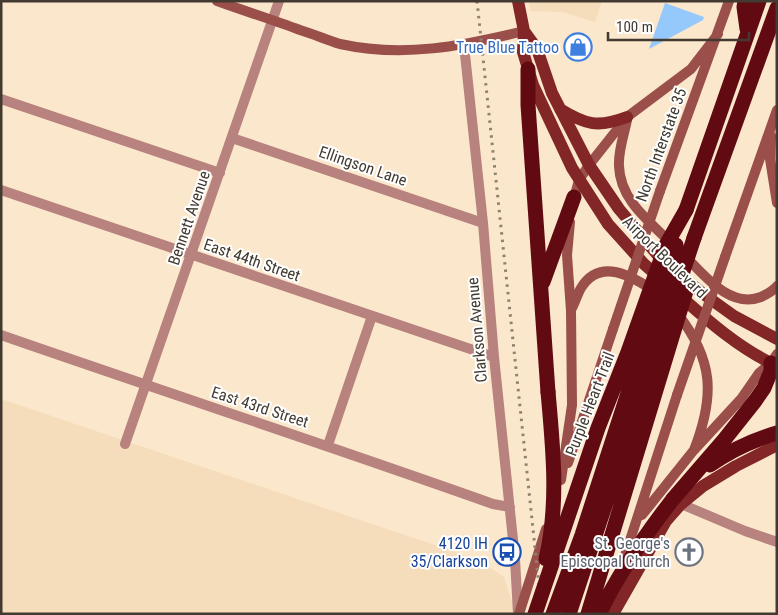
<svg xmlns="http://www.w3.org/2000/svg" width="778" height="615" font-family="'Roboto Condensed',sans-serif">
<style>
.built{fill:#f5dcbb}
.water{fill:#95c8fb}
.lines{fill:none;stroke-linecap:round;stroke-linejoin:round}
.street{stroke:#b8827e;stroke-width:10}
.secondary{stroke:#9a4f4b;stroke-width:10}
.primary{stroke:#822627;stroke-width:12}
.highway{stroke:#620a12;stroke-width:15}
.rail{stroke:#8f8271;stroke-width:3;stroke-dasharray:2.5 5;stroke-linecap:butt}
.secondary-bridge{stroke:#9a4f4b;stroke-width:10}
.highway-bridge{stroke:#620a12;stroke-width:15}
.labels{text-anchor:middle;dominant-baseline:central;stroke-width:4;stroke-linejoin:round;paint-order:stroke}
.shop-label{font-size:16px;fill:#366cbe;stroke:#fff;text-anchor:end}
.street-label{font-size:16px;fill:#423a30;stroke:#fff}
.transit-label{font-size:16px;fill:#164399;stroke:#fff;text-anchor:end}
.worship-label{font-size:16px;fill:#5b616d;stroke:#fff;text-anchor:end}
</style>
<rect width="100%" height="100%" fill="#fbe7cc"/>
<path class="built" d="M529 1H602L595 22 563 12 530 11Z
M1 399 479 560 504 577 514 608 512 614H1Z"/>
<path class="water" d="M665 3 704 17 703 20 649 49Z"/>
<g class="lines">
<path class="street" d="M464 45 483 223 494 357 515 559 518 614
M1 99 220 173
M232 138 483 223
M1 190 494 357
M1 335C165 392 330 446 493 504L510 507
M125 444 279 1
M328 445 372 316
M681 504 745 531 777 542"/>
<path class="secondary" d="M217 1C245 11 273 20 300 30 313 34 327 40 340 44 404 58 462 46 524 31
M627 120C624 135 618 151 619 166 620 200 649 221 671 243
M771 136 770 159 777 203
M660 191 729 1
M573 202 579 180 589 165 627 117 691 69 718 34
M684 255C704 275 730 309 761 297 767 294 773 291 777 286
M725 257 777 110
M571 310C575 303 577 295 581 288 600 257 632 276 654 291
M677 313C714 360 715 396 694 450
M568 463 613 329
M561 480 572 405 571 311 567 255 570 222
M642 515 694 450 741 399 759 373 771 363 777 354
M622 565 677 395
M519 614 546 529"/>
<path class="primary" d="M518 1 524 31 523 52 533 85 572 168 608 224 644 264 661 279
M524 31 537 49 552 93 589 165 619 209 661 259 702 293 734 316 777 339
M560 109C586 125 598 128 627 117
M678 294C708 321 740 349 777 366
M613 614 666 521 681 504 703 486 736 466 777 445"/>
<path class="highway" d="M745 1 744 7 747 29
M528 69V105L548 392
M686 210 759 1
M694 238 777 8
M543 282 574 197
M710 465C731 450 753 440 777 433
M673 499 724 440 755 401 764 388 771 371V363"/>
<path class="rail" d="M477 1 542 614"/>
<path class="secondary-bridge" d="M613 329 660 191
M677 395 725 257"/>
<path class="highway-bridge" d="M546 559C559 504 553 448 548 392
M535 614 598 428 628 352 666 245 686 210
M553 614 582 535 676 245
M569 614 694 238
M588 614 686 291
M599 614C619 573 645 535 673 499"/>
</g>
<defs>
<g id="shop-ring" transform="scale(1.4375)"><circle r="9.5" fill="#fff" stroke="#3f7fe0" stroke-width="1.5"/><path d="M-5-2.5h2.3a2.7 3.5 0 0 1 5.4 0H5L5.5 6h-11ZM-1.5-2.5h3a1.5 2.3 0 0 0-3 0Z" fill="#3f7fe0"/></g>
<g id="bus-ring" transform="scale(1.4375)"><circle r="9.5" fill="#fff" stroke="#1a4fb4" stroke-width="1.5"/><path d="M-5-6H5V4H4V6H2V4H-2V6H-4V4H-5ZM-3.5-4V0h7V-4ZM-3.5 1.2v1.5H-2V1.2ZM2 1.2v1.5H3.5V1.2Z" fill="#1a4fb4"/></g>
<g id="church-ring" transform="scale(1.4375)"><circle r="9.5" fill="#fff" stroke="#6b7280" stroke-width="1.5"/><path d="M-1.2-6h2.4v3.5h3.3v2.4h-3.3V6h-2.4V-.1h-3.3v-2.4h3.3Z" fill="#6b7280"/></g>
</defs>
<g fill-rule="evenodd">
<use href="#shop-ring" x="578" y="47"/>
<use href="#bus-ring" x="507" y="552"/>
<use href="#church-ring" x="689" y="552"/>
</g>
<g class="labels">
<g class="shop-label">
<text x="559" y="47">True Blue Tattoo</text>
</g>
<g class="street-label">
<text transform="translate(661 145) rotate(-70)">North Interstate 35</text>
<text transform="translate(363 166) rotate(19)">Ellingson Lane</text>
<text transform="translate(189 218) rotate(-71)">Bennett Avenue</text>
<text transform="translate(665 257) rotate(44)">Airport Boulevard</text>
<text transform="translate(252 260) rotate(19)">East 44th Street</text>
<text transform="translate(477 330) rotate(-95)">Clarkson Avenue</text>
<text transform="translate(590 404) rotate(-69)">Purple Heart Trail</text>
<text transform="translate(260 407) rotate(18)">East 43rd Street</text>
</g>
<g class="transit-label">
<text x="488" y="543">4120 IH<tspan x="488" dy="18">35/Clarkson</tspan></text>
</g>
<g class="worship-label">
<text x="670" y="543">St. George's<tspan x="670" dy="18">Episcopal Church</tspan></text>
</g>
</g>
<rect width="778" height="615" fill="none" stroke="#423a30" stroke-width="5"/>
<path d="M608 32v8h141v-8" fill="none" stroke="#423a30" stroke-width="2.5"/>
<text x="616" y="32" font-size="15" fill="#423a30" stroke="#ffffff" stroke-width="4" paint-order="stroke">100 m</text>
</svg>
